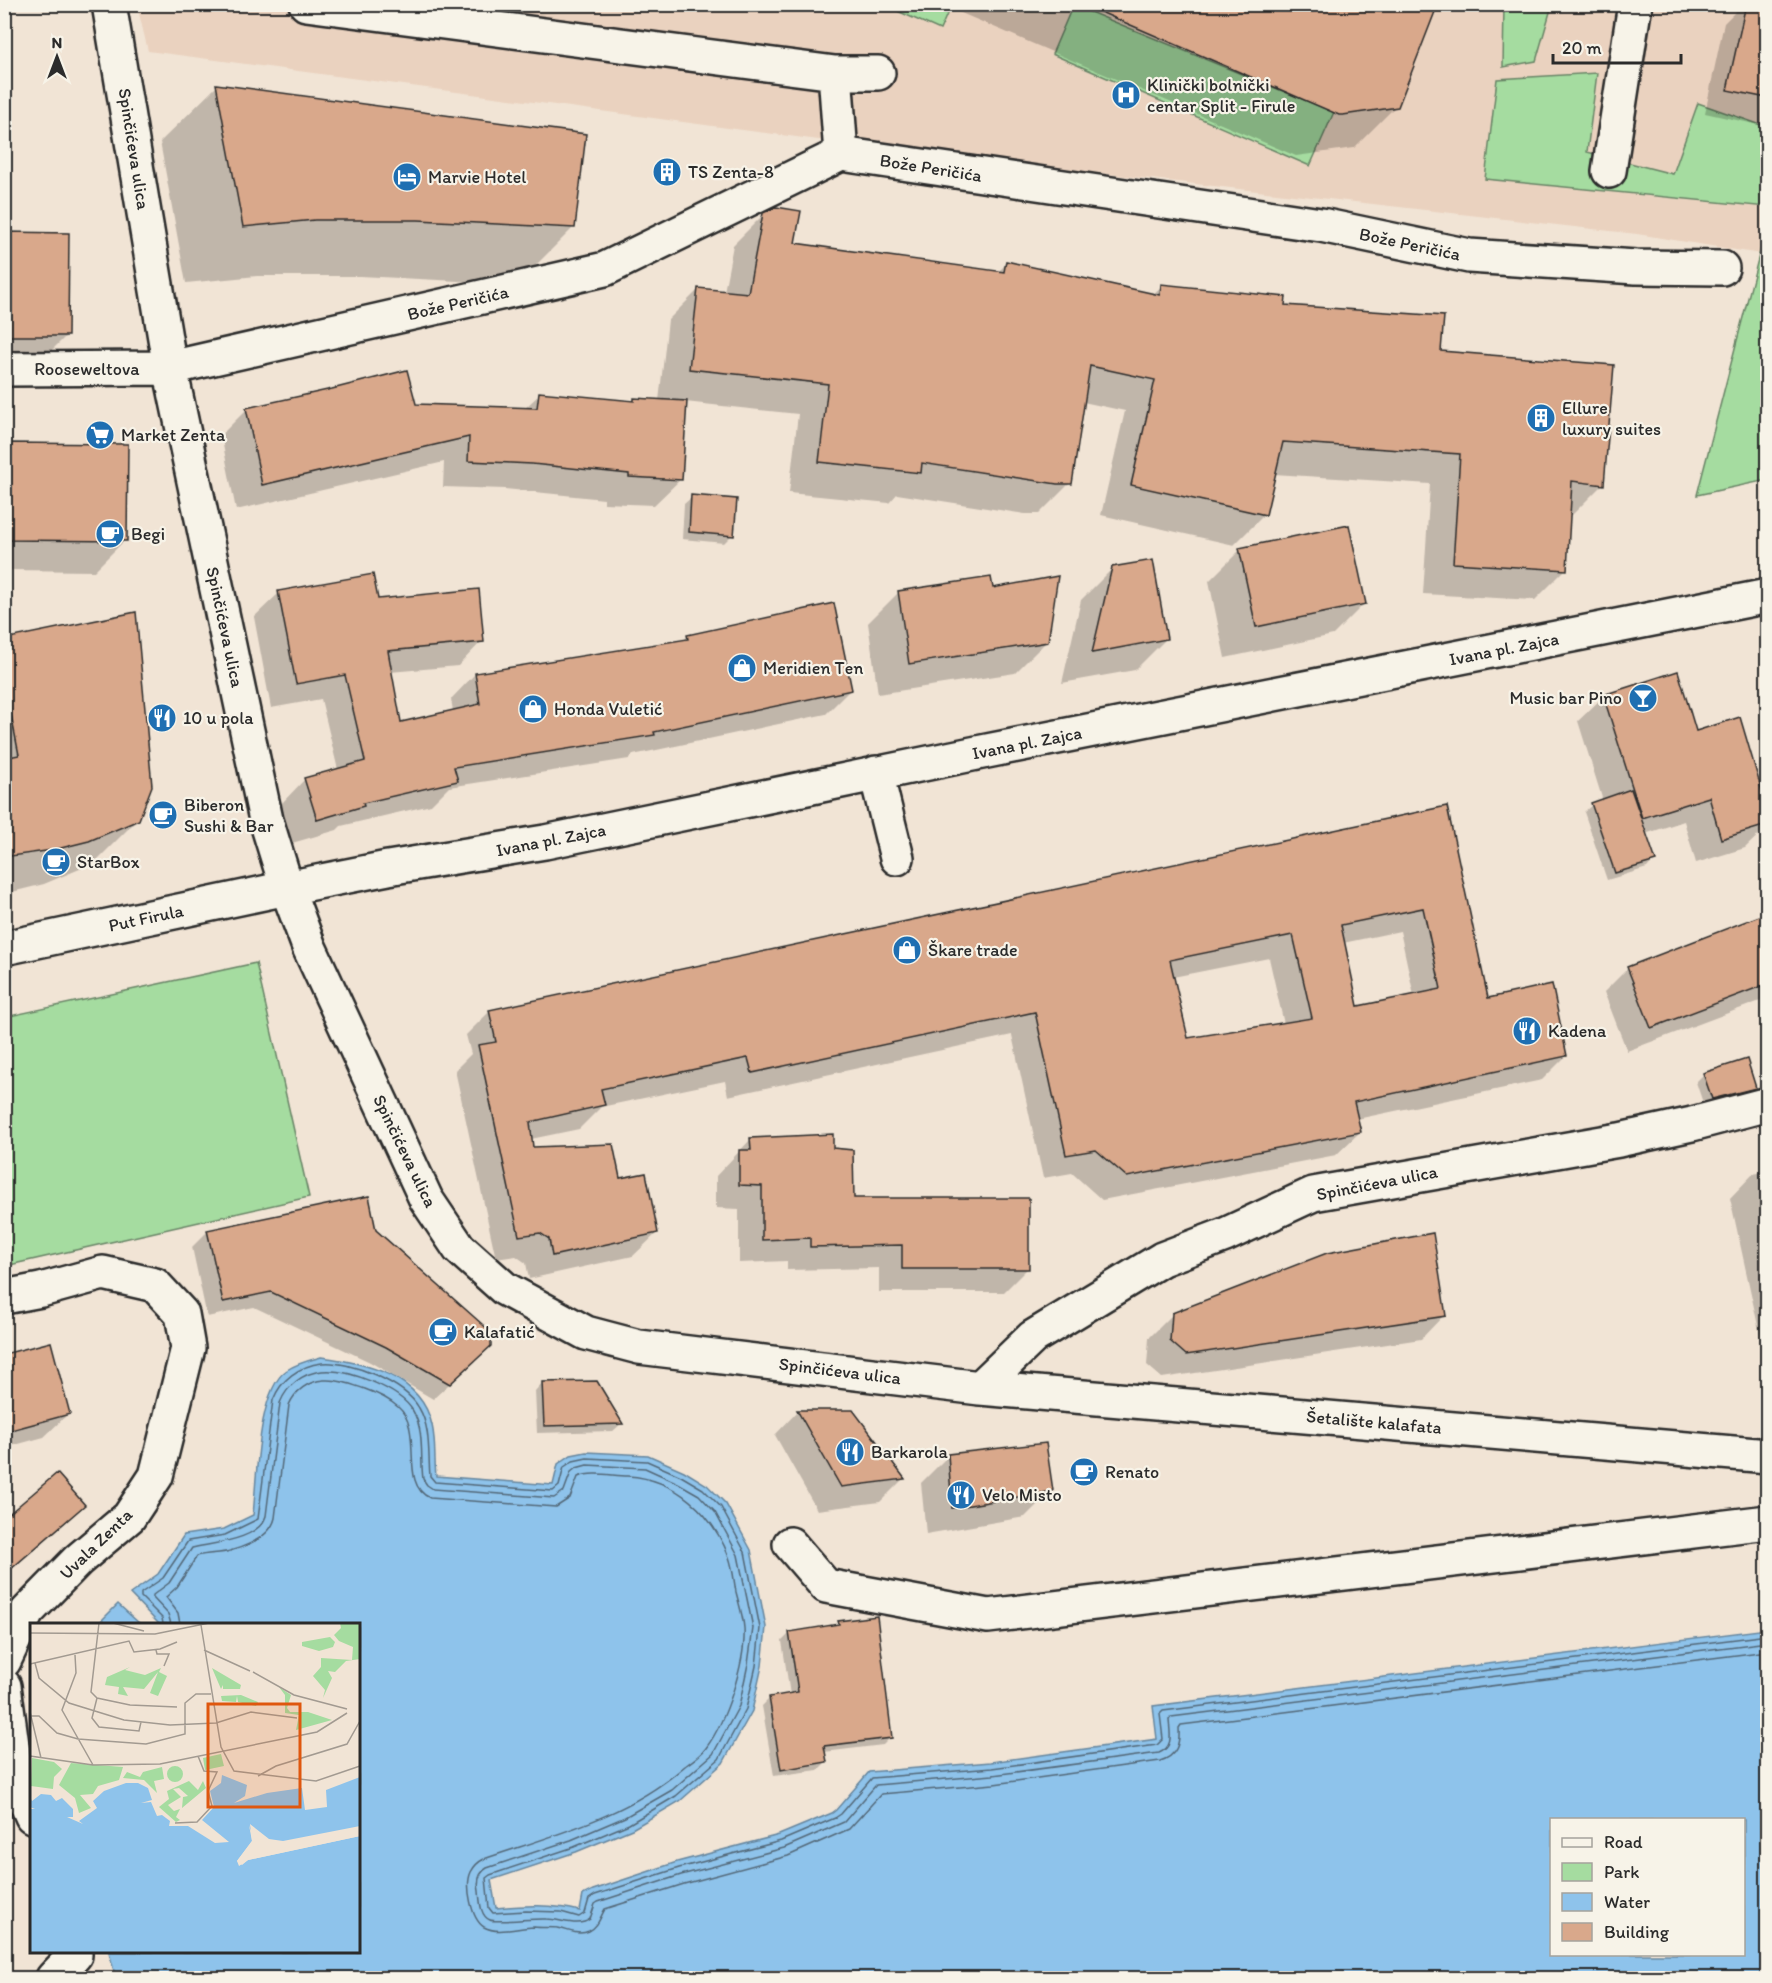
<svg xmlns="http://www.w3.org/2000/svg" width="1772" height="1983" font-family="Itim,sans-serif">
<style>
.built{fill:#ead2bf}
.green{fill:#a5dca0;stroke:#688466;stroke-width:1.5}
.water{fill:#8ec3eb;stroke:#66869e;stroke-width:1.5;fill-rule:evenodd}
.shadow{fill:#0003;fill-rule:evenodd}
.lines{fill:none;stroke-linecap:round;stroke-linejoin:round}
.shore{stroke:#536878;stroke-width:1.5}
.building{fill:#d9a88b;stroke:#2b2b2b;stroke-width:1.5;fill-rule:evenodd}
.minor-casing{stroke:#2b2b2b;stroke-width:38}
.minor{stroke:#f7f3e8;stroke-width:33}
.labels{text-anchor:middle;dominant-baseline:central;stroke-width:4.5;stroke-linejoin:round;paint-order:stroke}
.poi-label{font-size:18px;fill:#2b2b2b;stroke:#f7f3e8;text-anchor:start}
.street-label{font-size:18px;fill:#2b2b2b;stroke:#f7f3e8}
.inset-road{fill:none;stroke:#a29a91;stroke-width:1.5}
.view{fill:#df570e;fill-opacity:0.15;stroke:#df570e;stroke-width:3}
.inset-edge{fill:none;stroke:#2b2b2b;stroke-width:3}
</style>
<rect width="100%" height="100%" fill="#f1e4d5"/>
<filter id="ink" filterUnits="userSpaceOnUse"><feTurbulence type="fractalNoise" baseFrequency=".0167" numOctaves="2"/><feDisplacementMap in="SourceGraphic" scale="12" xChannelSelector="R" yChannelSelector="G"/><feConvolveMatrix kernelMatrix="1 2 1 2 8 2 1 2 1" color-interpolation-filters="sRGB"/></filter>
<g filter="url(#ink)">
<path class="built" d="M137 5H1767V255L1637 234 879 148 148 51Z"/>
<path class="green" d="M884 5 951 4V5L940 30Z
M1073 5 1334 112 1310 166 1052 54Z
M1504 5H1552L1536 61 1503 67Z
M1597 73 1587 152 1673 174 1698 103 1767 127V207L1485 179 1497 79Z
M1767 220V480L1697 495 1764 236Z
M256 963 309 1197 5 1266V1017Z"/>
<path class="water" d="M321 1357C365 1363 421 1375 432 1425 436 1442 434 1459 436 1476L553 1485 558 1464 571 1455 586 1452 648 1455 684 1471 707 1485 726 1504 751 1550 766 1627 762 1666 752 1711 723 1763 680 1801 632 1829 576 1852 491 1880 496 1908C525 1905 551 1904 580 1911L583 1895 593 1890 677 1862 779 1835 832 1813 836 1810 869 1772 991 1762 1157 1739 1153 1706 1767 1629V1978H112L115 1975 109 1952H358V1624H159L130 1594 158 1574 184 1535 224 1529 253 1515C257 1480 257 1390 287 1370 297 1363 310 1360 321 1357ZM1552 1820H1744V1954H1552Z
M118 1604 140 1624H98Z"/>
<path class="shadow" d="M940 4H1436L1396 106 1354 148 1296 156Z
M1743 4H1768V127L1705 113 1724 23Z
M4 19H7L13 119 4 128Z
M217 86 574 227 517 284 360 276H257L186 283 160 142Z
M764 214 794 244 997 273 1007 263 1152 295 1162 286 1283 306 1440 352 1603 484 1572 515H1569L1566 569 1535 600 1423 594 1430 484 1274 474 1265 514 1234 545 1101 515 1125 411 1083 402 1070 483 1039 514H1025L897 494 889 503 789 493 798 414 685 402 681 479 654 505 604 503V499L505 489 443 487 444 462 236 510 221 435 247 409 414 405 524 409 540 394 631 402 634 399 659 401 668 320 699 289 724 292 733 245Z
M4 234 66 336 46 356H4Z
M4 444 125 540 94 571 8 570 4 574Z
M692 497 732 535 724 543 682 539 684 504Z
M1240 550 1364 604 1333 635 1225 658 1209 581Z
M1113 568 1166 639 1135 670 1062 683 1081 600Z
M992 590 1046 642 1015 673 878 694 868 623 899 592Z
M279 593 376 600 482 641 458 666 390 672 400 723 453 711 451 699 475 674 682 642 688 636 851 689 826 714 633 755 629 759 449 787 431 805 341 826 337 830 292 843 281 804 305 779 338 770 321 699 271 708 254 617Z
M4 641 138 819 94 863 44 884 4 894Z
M1604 696 1695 733 1739 719 1768 813V826L1745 848 1696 863 1684 821 1645 834 1654 860 1647 868 1607 880 1584 812 1592 805 1603 801 1578 721Z
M1445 807 1487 1000 1566 1056 1542 1080 1357 1119 1360 1132 1336 1155 1102 1200 1072 1173 1043 1178 1012 1035 728 1096 725 1081 601 1107 579 1129 531 1139 532 1149 619 1180 657 1233 633 1256 529 1279 526 1263 516 1256 496 1259 455 1070 471 1054 466 1035 490 1011ZM1400 931 1414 996 1357 1008 1343 943ZM1269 958 1284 1024 1187 1040 1173 977Z
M1768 915V998L1627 1051 1604 992 1628 968Z
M1704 1074 1754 1087 1747 1095 1704 1106 1696 1082Z
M751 1139 831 1150 853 1199 1027 1269 1004 1292H879V1268L787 1270V1261L739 1263V1209L716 1208V1176Z
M1768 1171V1342L1762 1344 1730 1198 1753 1174Z
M208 1231H375L473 1362 433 1399 370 1362 254 1307 207 1317 192 1247Z
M1173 1314 1444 1315 1421 1339 1162 1378 1147 1365 1149 1338Z
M4 1356 68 1414 44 1437 4 1448Z
M542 1383 621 1424 613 1431 537 1433 535 1391Z
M798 1411 903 1479 880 1502 817 1510 775 1435Z
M948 1456 1051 1491 1025 1517 926 1534 921 1483Z
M839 1623 891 1737 883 1745 824 1752 826 1762 818 1770 774 1776 762 1706 769 1699 790 1695 782 1641 789 1634 836 1626Z"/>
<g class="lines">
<path class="shore" d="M163 1624 162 1618 141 1597V1593L163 1578 188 1541 225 1535 258 1519 273 1400C281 1380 298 1366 322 1363 349 1360 405 1383 419 1408 431 1428 428 1454 430 1476L435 1482 553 1491 559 1486 564 1467 573 1461 587 1458 647 1461 681 1476 703 1489 721 1507 745 1552 760 1628 756 1666 746 1709 719 1759 676 1796 629 1824 574 1847 490 1875 486 1878 489 1908 493 1913 526 1911 561 1912 579 1917 585 1913 589 1899 595 1895 679 1868 781 1841 835 1818 841 1814 872 1778 992 1768 1157 1745 1163 1739 1160 1714 1163 1711 1768 1635
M171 1624 168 1614 153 1598V1595L169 1583 192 1548C213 1543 259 1540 266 1516L280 1403C287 1385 303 1373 322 1371 347 1368 400 1389 413 1411 425 1432 420 1457 423 1479L427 1485 433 1489 554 1498 564 1491 571 1472 576 1468 587 1465 645 1468 678 1483 699 1495 715 1512 738 1555 753 1628 748 1664 739 1706 713 1754 672 1790 625 1817 571 1840 487 1868C478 1873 477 1881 479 1891 480 1901 480 1916 490 1920 496 1923 535 1918 546 1919 560 1919 579 1928 590 1919L595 1904 598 1902 681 1875 784 1848 844 1822 876 1785 993 1775 1159 1753C1174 1747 1170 1734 1169 1720L1171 1717 1768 1642
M180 1624 178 1613 166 1597 177 1587 197 1556C208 1553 220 1554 230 1551 247 1546 271 1536 275 1518L289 1405C295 1391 308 1381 324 1380 338 1379 353 1385 365 1389 376 1393 388 1398 398 1407 425 1430 398 1484 430 1498L556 1507 570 1498 578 1477C593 1471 612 1476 628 1476 676 1479 712 1513 729 1557 733 1568 734 1581 736 1592 739 1604 743 1616 744 1628 746 1662 726 1721 706 1748 701 1755 692 1761 685 1766 629 1816 554 1835 484 1859 478 1862 474 1866 471 1872 465 1885 471 1919 484 1927 498 1935 519 1927 534 1927 542 1928 550 1927 558 1928 568 1930 578 1936 589 1931 599 1926 600 1917 605 1909L684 1884 788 1856 849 1829 881 1794 994 1784 1160 1761C1177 1756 1180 1744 1179 1728L1181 1725 1768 1651"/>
</g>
<path class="building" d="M1082 4H1438L1398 107 1343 115H1339Z
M1746 4H1767V98L1727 90Z
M216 84 586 134 575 228 418 220H315L243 227Z
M776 207 801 211 795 243 1004 272 1006 261 1160 295 1161 284 1286 297 1285 305 1444 316 1441 351 1614 365 1604 485 1572 481 1567 570 1453 563 1460 454 1283 442 1266 515 1131 485 1155 380 1090 366 1072 484H1057L922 463 921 473 819 462 828 384 689 369 698 288 748 293 763 213Z
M4 232 69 233 68 336H4Z
M407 370 416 404 537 408 539 392 634 401V398L687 401 682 480 629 477V474L532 464 468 461 469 437 262 485 246 408 332 389Z
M4 443 128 444 127 541 4 540Z
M691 495 737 499 734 536 689 532Z
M1349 525 1366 604 1256 627 1239 548Z
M1153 560 1167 639 1092 653 1112 567Z
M373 574 378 599 479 589 484 642 388 651 401 722 480 704 475 673 688 639 687 635 834 603 852 690 654 732 655 735 454 767 458 781 363 803 364 806 317 820 304 778 365 761 345 675 296 684 278 591Z
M1058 576 1048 642 909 664 898 591 991 577 993 588Z
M136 612 152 786 139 820 89 841 53 850 4 857V758L19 755 4 679V639Z
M1678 671 1696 731 1740 717 1767 808V825L1721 839 1709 797 1642 818 1603 695Z
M1631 789 1656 861 1615 873 1591 803Z
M1447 806 1488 998 1552 984 1567 1056 1354 1102 1361 1132 1127 1177 1096 1150 1066 1155 1035 1012 752 1073 748 1058 601 1089 605 1105 530 1122 533 1147 613 1144 620 1178 646 1173 658 1233 552 1256 549 1239 540 1233 519 1236 478 1045 496 1042 489 1010ZM1423 908 1441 989 1358 1006 1341 925ZM1293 935 1312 1018 1188 1038 1170 960Z
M1767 913V984L1651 1028 1627 967Z
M1747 1059 1756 1088 1712 1099 1703 1073Z
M833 1134V1148L853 1150 854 1198H1029V1269H902V1245L810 1247V1238L762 1240V1186L739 1185V1150H751L750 1138Z
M369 1196 376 1230 491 1332V1346L450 1384 386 1347 271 1292 223 1302 207 1230Z
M1433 1233 1446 1316 1186 1355 1170 1341 1172 1313 1327 1253Z
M51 1342 70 1414 4 1432V1354Z
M597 1381 623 1424 544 1426 542 1382Z
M797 1410H853L905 1479 841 1487Z
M1046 1443 1053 1491 952 1508 948 1454Z
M57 1473 85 1505 4 1575V1518Z
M877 1616 892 1738 824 1746 827 1762 781 1770 769 1697 798 1692 789 1632 839 1624 838 1621Z"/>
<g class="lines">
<g class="minor-casing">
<path id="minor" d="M109 4 170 368 266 820 287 888 309 947 426 1199 459 1248 505 1289 586 1333 639 1347 980 1388 1768 1456
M306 4 835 73H878
M835 73 841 154
M1609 171 1635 4
M4 369 170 368 605 269 841 154 1321 225 1469 256 1636 267 1722 268
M876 773 897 858
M4 948 287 888 388 868 545 842 977 753 1768 596
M4 1297 41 1290 103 1273 155 1285 182 1314 188 1348 156 1476 129 1517 78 1560 27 1612 4 1661
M980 1388 1033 1337 1162 1259 1225 1235 1313 1194 1619 1140 1692 1124 1768 1104
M790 1544 826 1586 988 1616 1768 1522
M4 1686 17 1782 32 1816
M53 1978 75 1955V1952"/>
</g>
<use href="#minor" class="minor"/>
</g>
</g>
<defs>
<g id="hospital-disc" transform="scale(1.5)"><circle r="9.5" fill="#1f6fb2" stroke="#f7f3e8"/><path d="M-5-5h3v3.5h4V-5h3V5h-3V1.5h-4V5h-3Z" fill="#fff"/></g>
<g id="building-disc" transform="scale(1.5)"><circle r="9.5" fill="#1f6fb2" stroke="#f7f3e8"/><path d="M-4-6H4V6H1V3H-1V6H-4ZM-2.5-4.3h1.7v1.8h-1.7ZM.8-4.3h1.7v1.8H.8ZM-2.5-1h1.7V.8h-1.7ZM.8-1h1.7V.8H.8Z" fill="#fff"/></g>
<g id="hotel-disc" transform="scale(1.5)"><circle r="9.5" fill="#1f6fb2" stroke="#f7f3e8"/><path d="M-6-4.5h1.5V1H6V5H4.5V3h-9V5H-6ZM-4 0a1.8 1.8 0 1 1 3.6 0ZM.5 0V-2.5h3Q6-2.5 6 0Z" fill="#fff"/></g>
<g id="supermarket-disc" transform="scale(1.5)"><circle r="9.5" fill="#1f6fb2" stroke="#f7f3e8"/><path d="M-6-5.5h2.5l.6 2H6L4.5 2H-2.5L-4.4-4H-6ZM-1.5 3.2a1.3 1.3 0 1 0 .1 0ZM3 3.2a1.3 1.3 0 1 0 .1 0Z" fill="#fff"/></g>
<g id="cafe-disc" transform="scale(1.5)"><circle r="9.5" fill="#1f6fb2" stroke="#f7f3e8"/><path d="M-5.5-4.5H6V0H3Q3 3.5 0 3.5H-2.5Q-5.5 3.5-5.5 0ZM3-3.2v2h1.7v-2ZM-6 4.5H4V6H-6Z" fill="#fff"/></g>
<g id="shop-disc" transform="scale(1.5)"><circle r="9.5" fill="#1f6fb2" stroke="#f7f3e8"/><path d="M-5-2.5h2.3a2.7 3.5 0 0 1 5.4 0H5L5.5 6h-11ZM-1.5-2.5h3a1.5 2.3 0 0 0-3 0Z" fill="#fff"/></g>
<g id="bar-disc" transform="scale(1.5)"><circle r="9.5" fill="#1f6fb2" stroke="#f7f3e8"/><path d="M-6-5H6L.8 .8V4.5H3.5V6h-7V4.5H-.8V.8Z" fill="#fff"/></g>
<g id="restaurant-disc" transform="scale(1.5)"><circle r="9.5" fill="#1f6fb2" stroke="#f7f3e8"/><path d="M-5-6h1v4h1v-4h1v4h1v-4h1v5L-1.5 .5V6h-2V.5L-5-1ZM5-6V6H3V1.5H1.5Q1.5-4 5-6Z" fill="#fff"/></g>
</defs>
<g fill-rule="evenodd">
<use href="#hospital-disc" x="1126" y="95"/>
<use href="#building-disc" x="667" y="172"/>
<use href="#hotel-disc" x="407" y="177"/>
<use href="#building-disc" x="1541" y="418"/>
<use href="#supermarket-disc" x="100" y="435"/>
<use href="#cafe-disc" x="110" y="534"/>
<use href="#shop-disc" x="742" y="668"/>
<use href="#bar-disc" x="1643" y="698"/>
<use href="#shop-disc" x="533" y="709"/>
<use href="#restaurant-disc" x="162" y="718"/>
<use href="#cafe-disc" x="163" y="815"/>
<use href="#cafe-disc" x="56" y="862"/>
<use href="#shop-disc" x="907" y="950"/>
<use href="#restaurant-disc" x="1527" y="1031"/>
<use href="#cafe-disc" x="443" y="1332"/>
<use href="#restaurant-disc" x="850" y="1452"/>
<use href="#cafe-disc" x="1084" y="1472"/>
<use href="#restaurant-disc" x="961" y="1495"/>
</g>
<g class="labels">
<g class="poi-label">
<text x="1147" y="85">Klinički bolnički<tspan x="1147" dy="21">centar Split - Firule</tspan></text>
<text x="688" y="172">TS Zenta-8</text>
<text x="428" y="177">Marvie Hotel</text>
<text x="1562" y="408">Ellure<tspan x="1562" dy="21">luxury suites</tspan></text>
<text x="121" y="435">Market Zenta</text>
<text x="131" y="534">Begi</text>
<text x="763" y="668">Meridien Ten</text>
<text x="1622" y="698" text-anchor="end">Music bar Pino</text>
<text x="554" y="709">Honda Vuletić</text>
<text x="183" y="718">10 u pola</text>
<text x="184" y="805">Biberon<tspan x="184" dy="21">Sushi &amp; Bar</tspan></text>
<text x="77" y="862">StarBox</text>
<text x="928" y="950">Škare trade</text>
<text x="1548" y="1031">Kadena</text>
<text x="464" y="1332">Kalafatić</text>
<text x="871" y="1452">Barkarola</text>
<text x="1105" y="1472">Renato</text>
<text x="982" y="1495">Velo Misto</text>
</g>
<g class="street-label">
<text transform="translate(134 149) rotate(81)">Spinčićeva ulica</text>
<text transform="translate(931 168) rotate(9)">Bože Peričića</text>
<text transform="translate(1410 244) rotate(12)">Bože Peričića</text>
<text transform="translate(458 303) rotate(-13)">Bože Peričića</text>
<text x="87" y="369">Rooseweltova</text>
<text transform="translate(225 627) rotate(78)">Spinčićeva ulica</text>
<text transform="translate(1504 649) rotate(-11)">Ivana pl. Zajca</text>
<text transform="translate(1027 743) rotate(-11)">Ivana pl. Zajca</text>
<text transform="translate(551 840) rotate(-11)">Ivana pl. Zajca</text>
<text transform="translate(146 918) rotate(-12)">Put Firula</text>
<text transform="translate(405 1151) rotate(64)">Spinčićeva ulica</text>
<text transform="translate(1377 1183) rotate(-11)">Spinčićeva ulica</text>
<text transform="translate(840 1371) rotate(7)">Spinčićeva ulica</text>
<text transform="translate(1374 1422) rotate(5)">Šetalište kalafata</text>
<text transform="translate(96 1544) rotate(-44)">Uvala Zenta</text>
</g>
</g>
<g transform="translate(30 1623)">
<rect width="330" height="330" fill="#f1e4d5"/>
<path d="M310 0H330V36L316 38 305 49 298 48 302 55 293 75 295 67 283 53 291 44V35L322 37 323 24 309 18 304 12 311 5ZM300 14 305 19 303 24 289 28 272 23V19ZM100 44 95 47 115 52 131 45 129 49 137 53 128 73 120 70 128 49 114 66 93 64 98 73 88 71 89 64 75 62 77 54ZM182 45 211 62 210 66H193V62L191 66ZM249 64 261 72 257 85 260 89H278L302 97 266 107 269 92 255 90V72ZM211 72 228 79 226 83 208 79 207 73 206 79 192 78 191 73ZM191 131 194 143 175 147 173 135ZM2 135 24 139 32 146 24 154 23 166 1 163ZM41 140 93 144 89 157 68 163 63 171 50 172 61 185 49 190 45 175 29 162ZM137 151a8 8 0 1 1 16 0a8 8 0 1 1-16 0ZM132 144 134 156 124 158 127 170 114 157 93 155 97 149 110 154 113 149ZM159 158 168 167 173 158 176 165 152 185 153 174 158 173 149 165 143 166 151 174 138 182 144 188 150 186 146 194 150 197 146 199 129 184 139 176 137 168Z" fill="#a5dca0"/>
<path d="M192 152 217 162 215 173 204 180 237 170 272 165 275 187 297 184 296 167 330 154V203L253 218 239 216 220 201 222 218 207 238 212 242 218 237 330 213V330H0V186H5L0 184V174L2 178 11 171 21 172 26 178 32 175 43 186V194H37L53 201 49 198 67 185 63 178 74 168 96 160H108L118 165 122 177 111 180 121 179 127 193 132 192 140 198 139 203H158L185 220 199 219 172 197 184 184 180 168 191 160Z" fill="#8ec3eb"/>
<path d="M219 202 223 214V220L210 240 215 235 262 223 315 212 330 213 218 237 209 243 207 238 222 218Z" fill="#f1e4d5"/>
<path class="inset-road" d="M69 0 61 69 67 75 100 82 147 84M83 0 114 8M171 2 191 124 204 148 286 158 330 143M0 10 125 11 179 0M126 27 127 31H139L134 43M174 27 220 48M45 32 46 50 32 87 63 142M5 40 9 55 39 80 94 97 140 102 186 100 221 89 267 95M0 41 99 18 104 29 130 26 147 19M223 49 264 72 317 86M67 75 62 95 69 104 109 108 111 99M0 89 11 135M0 93H9L27 110 48 116 116 121 155 111V80L166 71H181M0 133 63 142 130 141 287 109 317 90M228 153 246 143 317 121 330 98M145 200 167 199 182 183 178 168 187 149 174 148 168 133"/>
<path class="view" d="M178 81H270V184H178Z"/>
<rect width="330" height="330" class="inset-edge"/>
</g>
<rect width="1772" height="1983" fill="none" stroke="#f7f3e8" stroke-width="24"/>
<rect x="12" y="12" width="1748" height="1959" fill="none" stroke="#2b2b2b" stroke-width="2" filter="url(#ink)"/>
<rect x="1550" y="1818" width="195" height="138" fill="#f7f3e8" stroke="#a5a39c" stroke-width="1.5"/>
<rect x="1562" y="1838" width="30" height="9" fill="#f7f3e8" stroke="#a5a39c" stroke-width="1.5"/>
<text x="1604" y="1848" font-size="18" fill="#2b2b2b">Road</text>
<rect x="1562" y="1863" width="30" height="18" fill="#a5dca0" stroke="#a5a39c" stroke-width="1.5"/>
<text x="1604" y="1878" font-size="18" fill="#2b2b2b">Park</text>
<rect x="1562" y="1893" width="30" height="18" fill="#8ec3eb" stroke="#a5a39c" stroke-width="1.5"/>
<text x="1604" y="1908" font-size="18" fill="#2b2b2b">Water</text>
<rect x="1562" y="1923" width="30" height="18" fill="#d9a88b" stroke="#a5a39c" stroke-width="1.5"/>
<text x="1604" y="1938" font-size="18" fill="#2b2b2b">Building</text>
<g transform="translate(57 57)" stroke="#f7f3e8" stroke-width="4.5" paint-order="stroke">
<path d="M0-4.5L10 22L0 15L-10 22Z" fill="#2b2b2b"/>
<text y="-9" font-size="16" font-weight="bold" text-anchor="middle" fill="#2b2b2b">N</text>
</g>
<path d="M1553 54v9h128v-9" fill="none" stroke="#2b2b2b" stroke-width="3"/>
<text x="1562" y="54" font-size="18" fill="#2b2b2b" stroke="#f7f3e8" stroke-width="4.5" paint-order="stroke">20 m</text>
</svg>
